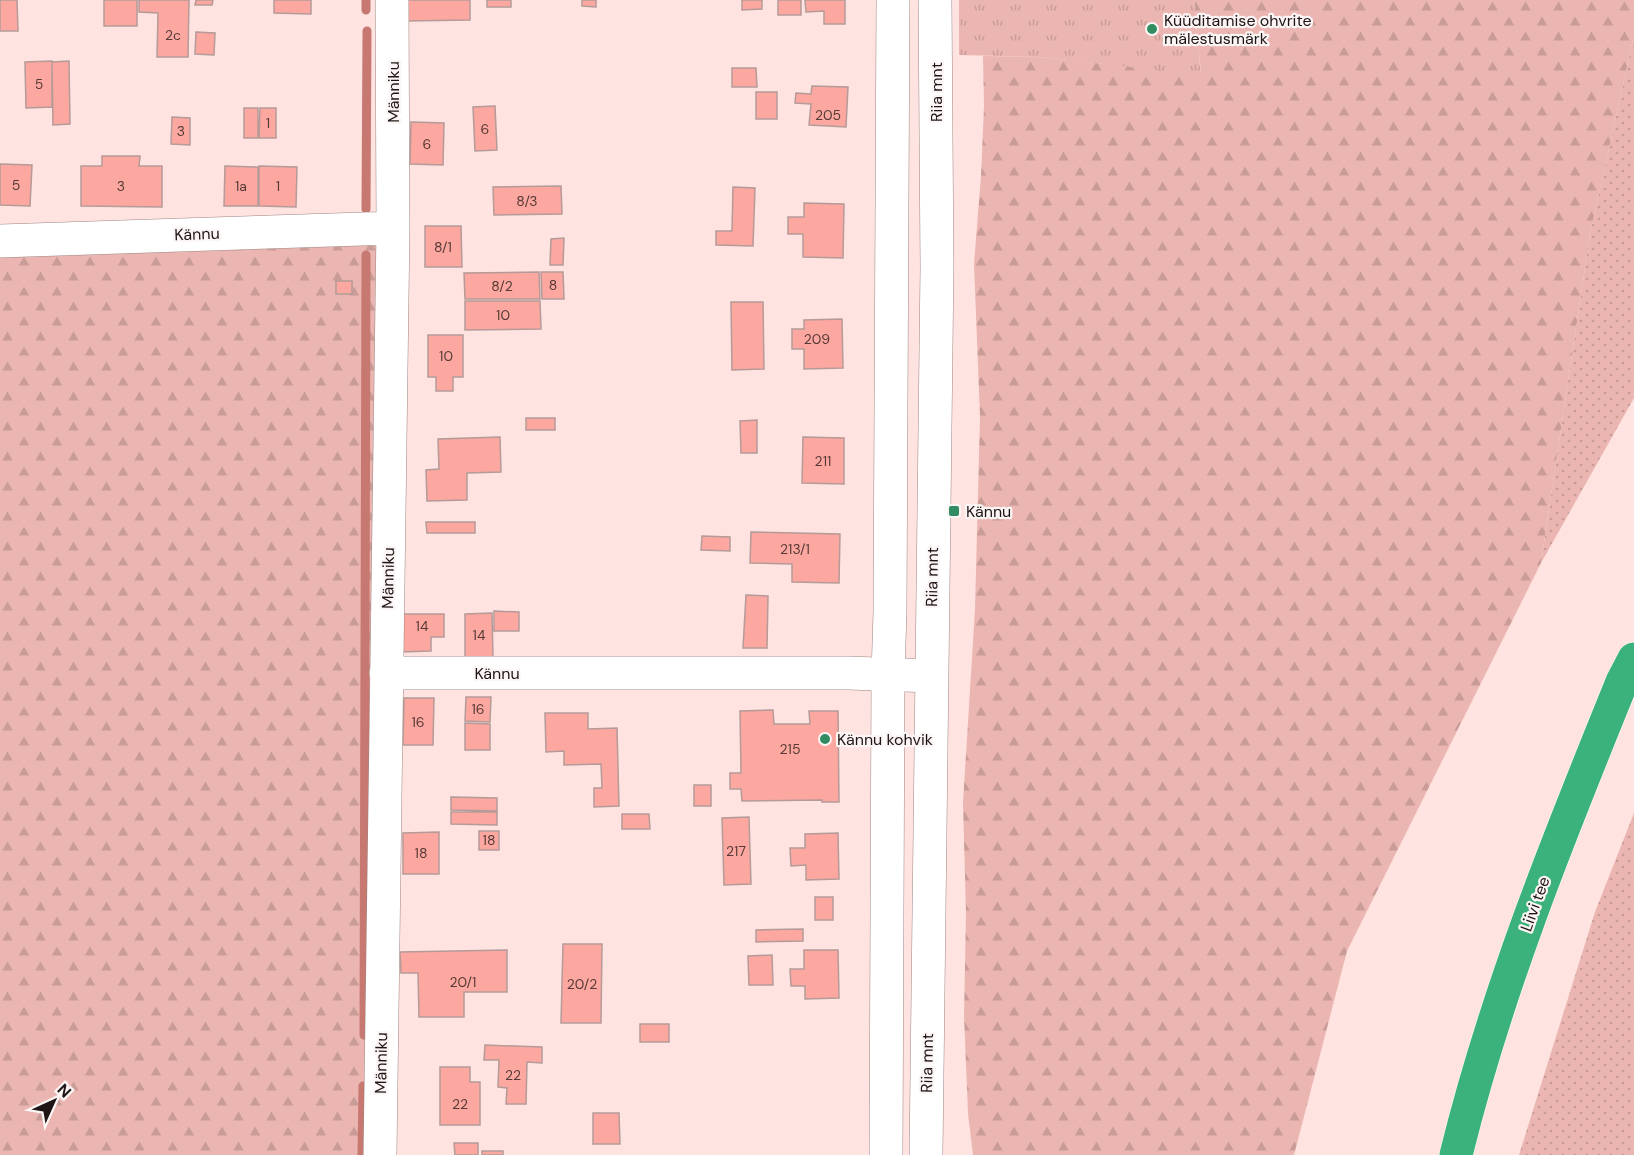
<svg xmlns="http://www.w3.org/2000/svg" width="1634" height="1155" font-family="'DM Sans',sans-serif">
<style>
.grass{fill:url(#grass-dots)}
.forest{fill:url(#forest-firs)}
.park{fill:url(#park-tufts)}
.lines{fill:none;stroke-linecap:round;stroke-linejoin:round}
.stream{stroke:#c77871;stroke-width:9}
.building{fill:#fca8a0;stroke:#b49a98;stroke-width:1.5}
.street-casing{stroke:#9e8582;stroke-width:34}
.secondary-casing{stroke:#9e8582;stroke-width:34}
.highway-casing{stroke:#fff;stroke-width:34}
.street{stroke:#fff;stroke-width:33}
.secondary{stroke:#fff;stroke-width:33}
.highway{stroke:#3bb17b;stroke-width:33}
.poi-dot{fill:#328c62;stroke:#fbf6f5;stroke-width:2}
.labels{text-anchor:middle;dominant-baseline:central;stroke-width:4.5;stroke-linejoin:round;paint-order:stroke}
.number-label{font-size:14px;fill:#563a37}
.poi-label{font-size:16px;fill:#1e1514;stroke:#fbf6f5;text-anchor:start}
.street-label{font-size:16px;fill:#1e1514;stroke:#fbf6f5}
</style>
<defs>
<pattern id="grass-dots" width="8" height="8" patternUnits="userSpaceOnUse" patternTransform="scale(1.5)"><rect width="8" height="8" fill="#ebb6b1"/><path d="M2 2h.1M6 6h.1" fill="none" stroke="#c99c97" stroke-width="1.8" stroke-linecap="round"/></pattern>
<pattern id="forest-firs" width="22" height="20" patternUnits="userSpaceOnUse" patternTransform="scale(1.5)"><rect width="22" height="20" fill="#ebb6b1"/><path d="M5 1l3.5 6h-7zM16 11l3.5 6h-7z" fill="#c99c97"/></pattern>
<pattern id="park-tufts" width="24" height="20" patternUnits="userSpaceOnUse" patternTransform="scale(1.5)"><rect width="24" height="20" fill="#ebb6b1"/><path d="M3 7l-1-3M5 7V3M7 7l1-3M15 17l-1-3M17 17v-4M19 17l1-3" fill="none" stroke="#c99c97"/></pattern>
</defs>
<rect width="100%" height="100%" fill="#fee3e0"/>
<path class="grass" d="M1634 35V398L1541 563 1590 234Z
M1634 813V1155H1519L1595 912Z"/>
<path class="forest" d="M1194 0H1634V35L1590 234 1541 563 1347 951 1294 1155H973L968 1113 964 1016 966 913 963 803 975 609 980 417 974 264 981 176 984 106 983 56 1041 57 1201 74Z
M380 242 375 1155H0V257Z"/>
<path class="park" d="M959 0H1194L1201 75 1041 57 959 55Z"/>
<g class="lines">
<path class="stream" d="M366 0V10
M366 209 367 31
M364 1035 366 255
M362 1155 363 1086"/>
</g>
<path class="building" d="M0 0H17L18 31H0Z
M104 0H137V26H104Z
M139 0H189L188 57H157L158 13 139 12Z
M196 0H213L212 5H195Z
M274 0H311V14L274 13Z
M407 0H470V20L407 21Z
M487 0H511V7H487Z
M582 0H596V7L582 6Z
M742 0H762V9L742 10Z
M778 0H801V15H778Z
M805 0H845V24H824V11L806 12Z
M196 32 215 33 214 55 195 54Z
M52 61V107L26 108 25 62Z
M69 61 70 124 53 125 52 62Z
M732 68H756L757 87H732Z
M812 86 848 87 846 127 809 125 811 104 795 103 796 93 811 94Z
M756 92H777V119H756Z
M495 106 497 150 475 151 473 107Z
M244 108H258V138H244Z
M260 108H276V138H259Z
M172 117 190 118V145L171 144Z
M411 122 444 123 443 165 410 164Z
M102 156H140L139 166H162V207L81 206V166H102Z
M0 164 32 165 30 206 0 205Z
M225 166 258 167V206H224Z
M259 166 297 167 296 207 259 206Z
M561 186 562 214 494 215 493 187Z
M733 187 755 188 753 246 716 245V231H732Z
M804 203 844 204 843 258 803 257V234H788V217H804Z
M425 226H461L462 267H425Z
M564 238 563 265H550L551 239Z
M539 272 540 299H465L464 273Z
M541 272H563L564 299H542Z
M336 281H352V294H336Z
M465 301H540L541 329 465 330Z
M731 302H763L764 369 732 370Z
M842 319 843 368 804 369V349H792V329H804V320Z
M428 335H463V377H453V391H436V377H428Z
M526 418H555V430H526Z
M757 420V453H741L740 421Z
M500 437 501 472 467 473V500L427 501 426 470 439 469 438 439Z
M803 437 844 438V484L802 483Z
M426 522H475V533H427Z
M751 532 840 534 839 583 792 582V564L750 563Z
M702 536 730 537V551L701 550Z
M746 595 768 596 767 648H743Z
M494 611 519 612V631H494Z
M492 613 493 657H465V614Z
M399 614H444V637H431V651L400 652Z
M466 697H491L490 722 465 721Z
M404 698H434L433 745H403Z
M773 710 774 724H810L809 711H838L839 802H822V800L742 801 741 789H730V773H741L740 711Z
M545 713H588V729L617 728 619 806 594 807V788H602L601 764 564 765V751L546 752Z
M465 723 490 724V750H465Z
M694 785H711V806H694Z
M451 797 497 798V811L451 810Z
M451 812H497V825L451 824Z
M622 814H649L650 829H622Z
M749 817 751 884 724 885 722 818Z
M479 831H499V850H479Z
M439 832V874H403V833Z
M838 833 839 879 806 880V865L791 866 790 848H805V834Z
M815 897H833V920H815Z
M803 929V941L756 942V930Z
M563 944H602L601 1023H561Z
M507 950V992H464V1017H419L418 973H401L400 952Z
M804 950H838L839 998 805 999V986H791L790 969H804Z
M772 955 773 985H749L748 956Z
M640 1024H669V1042H640Z
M485 1045 542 1047V1063L527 1062 526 1104H506L507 1088 498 1087 499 1060H484Z
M440 1067H470V1082H480V1125H440Z
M593 1113H619L620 1144H593Z
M454 1143H478V1155H455Z
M482 1151H503V1155H482Z"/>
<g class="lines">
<g class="street-casing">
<path id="street" d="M0 241 393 228
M386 673H849L931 676
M380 1155 393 228 392 0"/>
</g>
<g class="secondary-casing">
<path id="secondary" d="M886 1155 888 675 890 612 893 0
M926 1155 937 267 935 0"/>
</g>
<g class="highway-casing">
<path id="highway" d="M1456 1155C1496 992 1559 837 1622 682L1634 659"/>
</g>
<use href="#street" class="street"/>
<use href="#secondary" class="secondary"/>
<use href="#highway" class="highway"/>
</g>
<g class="poi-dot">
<circle cx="1152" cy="29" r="6"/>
<rect x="948" y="505" width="12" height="12" rx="3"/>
<circle cx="825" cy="739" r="6"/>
</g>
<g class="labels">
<g class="number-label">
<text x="173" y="35">2c</text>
<text x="39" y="84">5</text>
<text x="828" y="115">205</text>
<text x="268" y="123">1</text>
<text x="485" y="129">6</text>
<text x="181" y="131">3</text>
<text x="427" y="144">6</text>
<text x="16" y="185">5</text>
<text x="121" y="186">3</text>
<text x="241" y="186">1a</text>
<text x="278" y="186">1</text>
<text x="527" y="201">8/3</text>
<text x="443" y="247">8/1</text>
<text x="553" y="285">8</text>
<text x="502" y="286">8/2</text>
<text x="503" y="315">10</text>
<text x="817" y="339">209</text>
<text x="446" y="356">10</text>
<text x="823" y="461">211</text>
<text x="795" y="549">213/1</text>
<text x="422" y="626">14</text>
<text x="479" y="635">14</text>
<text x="478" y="709">16</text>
<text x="418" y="722">16</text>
<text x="790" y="749">215</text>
<text x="489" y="840">18</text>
<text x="736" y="851">217</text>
<text x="421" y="853">18</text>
<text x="463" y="982">20/1</text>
<text x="582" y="984">20/2</text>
<text x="513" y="1075">22</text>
<text x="460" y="1104">22</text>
</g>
<g class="poi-label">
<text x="1164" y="20">Küüditamise ohvrite<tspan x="1164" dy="18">mälestusmärk</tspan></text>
<text x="966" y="511">Kännu</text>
<text x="837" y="739">Kännu kohvik</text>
</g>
<g class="street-label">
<text transform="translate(393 92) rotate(-90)">Männiku</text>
<text transform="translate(936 92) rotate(-90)">Riia mnt</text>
<text transform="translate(197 234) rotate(-2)">Kännu</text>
<text transform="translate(932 577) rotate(-89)">Riia mnt</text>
<text transform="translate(388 578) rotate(-89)">Männiku</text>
<text x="497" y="673">Kännu</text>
<text transform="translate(1535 904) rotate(-70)">Liivi tee</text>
<text transform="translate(381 1063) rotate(-89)">Männiku</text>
<text transform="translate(927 1063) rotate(-89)">Riia mnt</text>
</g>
</g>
<g transform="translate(54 1101) rotate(45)" stroke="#fbf6f5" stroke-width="4.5" paint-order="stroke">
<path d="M0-4.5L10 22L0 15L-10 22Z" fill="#1e1514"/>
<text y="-9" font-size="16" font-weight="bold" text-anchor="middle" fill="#1e1514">N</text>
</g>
</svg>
